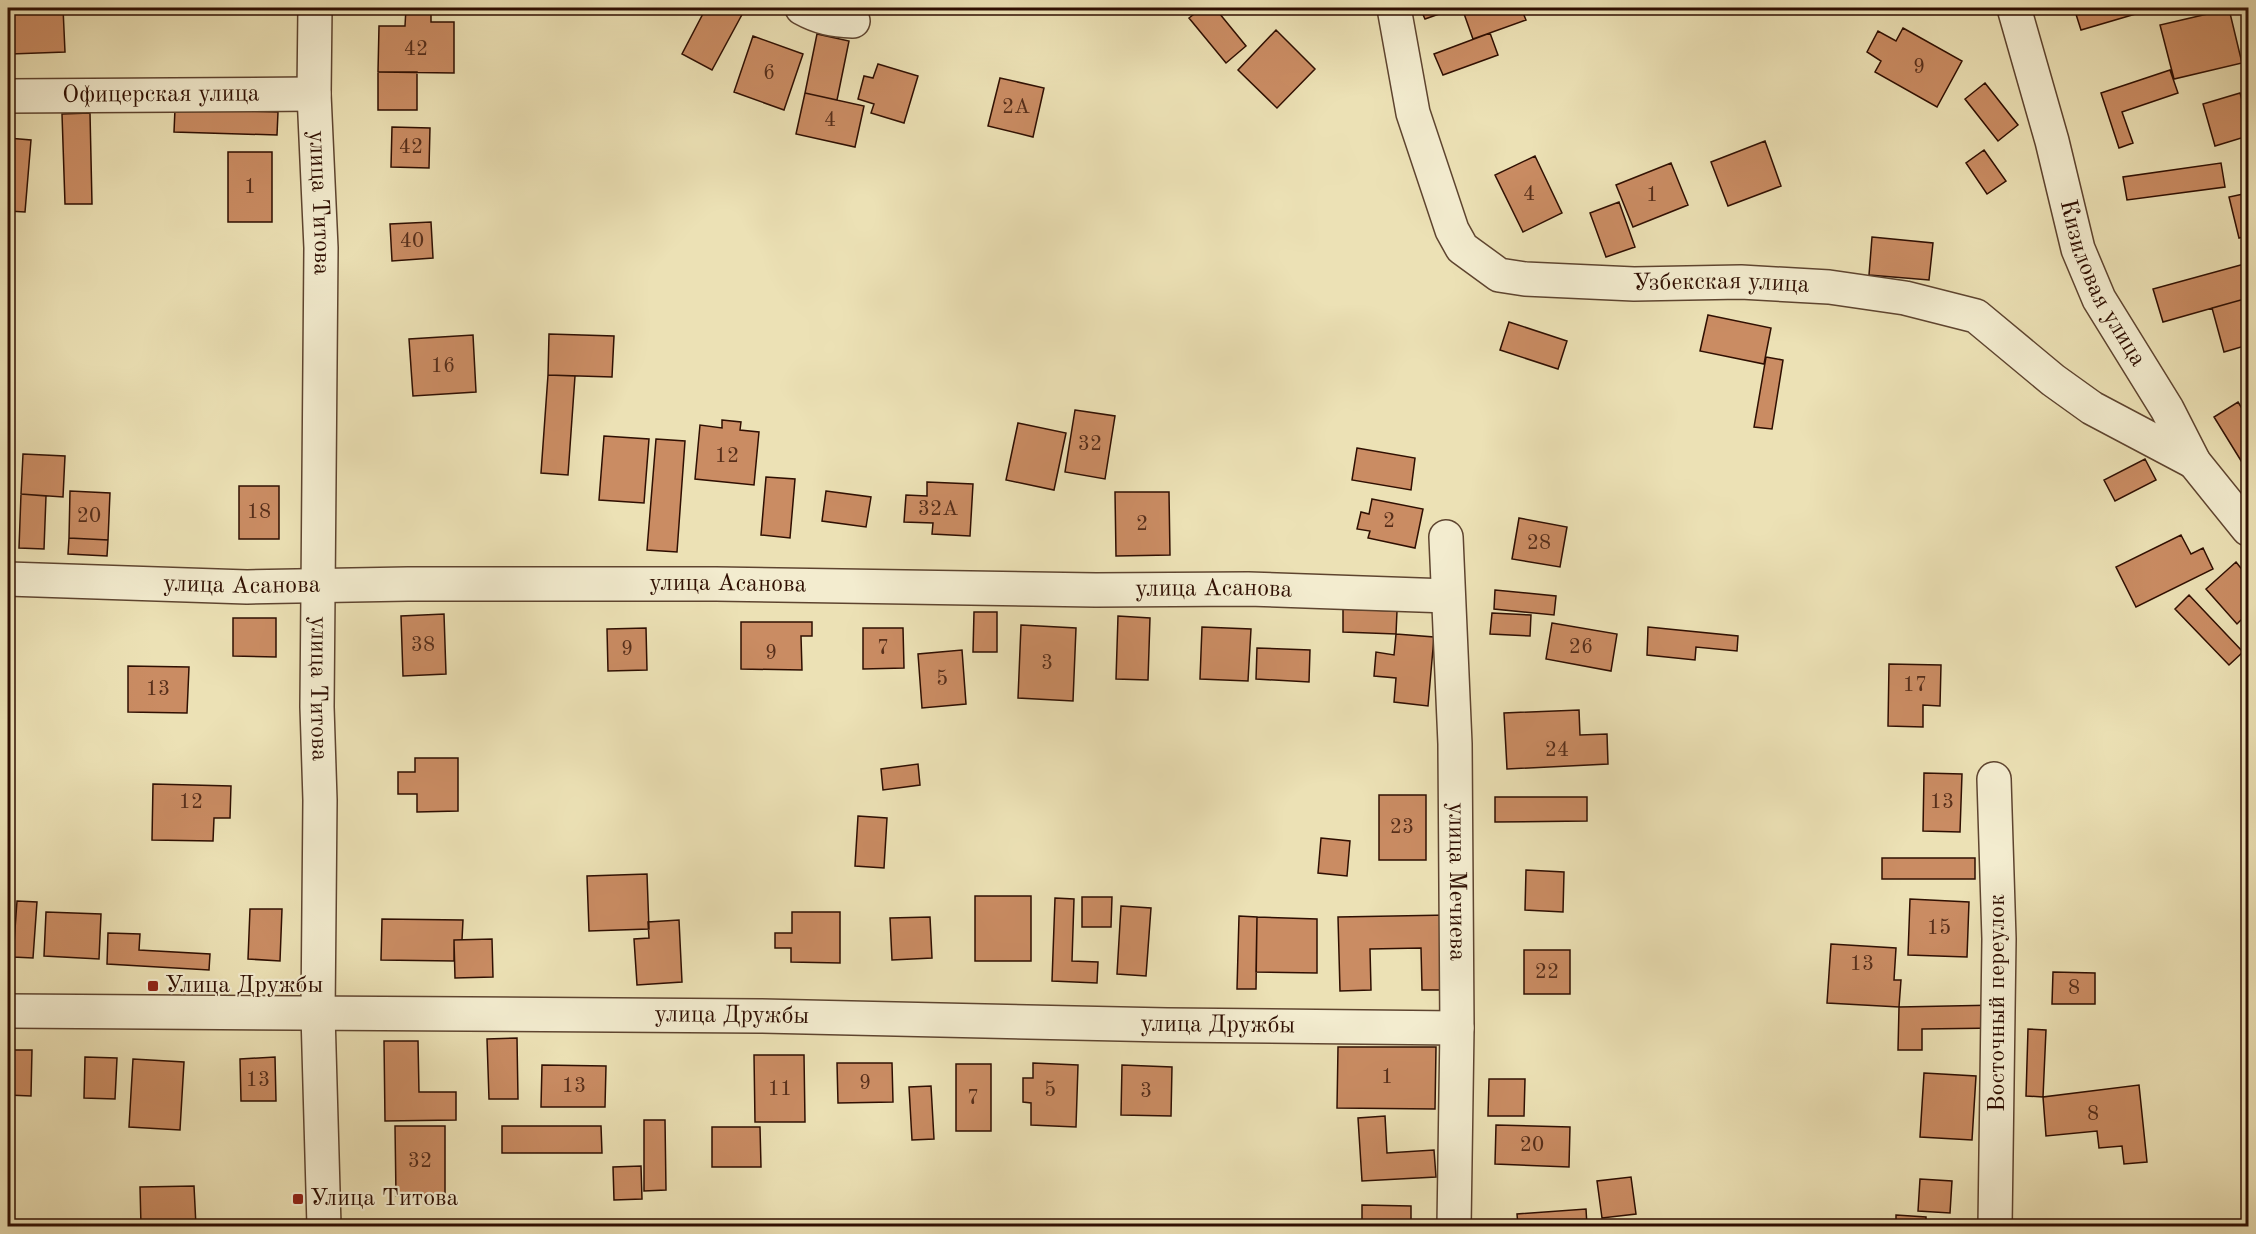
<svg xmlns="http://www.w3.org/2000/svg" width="2256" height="1234" font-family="'Old Standard TT',serif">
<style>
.building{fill:#ca8c63;stroke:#2f0f02;stroke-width:1.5}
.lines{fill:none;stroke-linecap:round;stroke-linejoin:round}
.minor-casing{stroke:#5e442f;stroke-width:36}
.minor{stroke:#f3eccf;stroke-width:33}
.poi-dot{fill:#8f2418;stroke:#f3eccf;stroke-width:2}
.labels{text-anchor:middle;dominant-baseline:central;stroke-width:4.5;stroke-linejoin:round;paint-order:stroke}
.number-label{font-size:21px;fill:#562e1a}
.street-label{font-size:24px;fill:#2f0f02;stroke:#f3eccf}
.poi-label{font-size:24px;fill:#2f0f02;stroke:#f3eccf;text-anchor:start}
</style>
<rect width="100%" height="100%" fill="#ece1b5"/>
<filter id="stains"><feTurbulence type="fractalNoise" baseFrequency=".00333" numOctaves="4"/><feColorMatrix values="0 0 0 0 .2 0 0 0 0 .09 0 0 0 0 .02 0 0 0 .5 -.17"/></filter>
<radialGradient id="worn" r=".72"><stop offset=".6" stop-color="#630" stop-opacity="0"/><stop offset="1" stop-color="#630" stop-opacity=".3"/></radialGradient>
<path class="building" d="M9 8H63L65 52 11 54Z
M406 8H431V22H454V73L378 72 379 26H405Z
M706 8 745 9 712 70 682 54Z
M1202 8H1215L1246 46 1226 63 1189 18Z
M1420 8H1456L1425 19Z
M1462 8H1521L1526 20 1473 39Z
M2074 8H2156L2081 30Z
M2229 9 2242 63 2174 79 2160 25Z
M1903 28 1962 61 1937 107 1875 72 1881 61 1867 52 1878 31 1896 41Z
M1276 30 1315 69 1277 108 1238 70Z
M1490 33 1498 55 1443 75 1434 54Z
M817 34 849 41 837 100 805 93Z
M753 36 803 54 784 110 734 92Z
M878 64 918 76 904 123 871 113 874 104 858 99 864 76 873 78Z
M2170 70 2178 93 2122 112 2133 143 2119 148 2101 93Z
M378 72H417V110H378Z
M1000 78 1044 88 1033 137 988 126Z
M1985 83 2018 125 1998 141 1965 99Z
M805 93 864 106 855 147 796 134Z
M2240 93 2248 121V136L2215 146 2203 104Z
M175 109 278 112 277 135 174 132Z
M90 113 92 204H65L62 114Z
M392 127 430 128 429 168 391 167Z
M8 138 31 140 25 212 8 211Z
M1765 141 1781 186 1728 206 1711 162Z
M1984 150 2006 181 1987 194 1966 163Z
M228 152H272V222H228Z
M1535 156 1562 213 1523 232 1495 175Z
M1671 163 1688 205 1633 227 1616 185Z
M2221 163 2225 187 2127 200 2123 177Z
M2248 193V236L2239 238 2229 197Z
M1619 202 1635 247 1606 257 1590 213Z
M431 222 433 258 392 261 390 224Z
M1872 237 1933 243 1929 280 1869 275Z
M2248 263V298L2163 322 2153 289Z
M2248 298V345L2224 352 2212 308Z
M1708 315 1771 328 1764 364 1700 351Z
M1509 322 1567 341 1558 369 1500 350Z
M549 334 614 336 612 377 548 375Z
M473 335 476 392 413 396 409 339Z
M1766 357 1783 360 1772 429 1754 427Z
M548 375 575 376 568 475 541 473Z
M2238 402 2248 418V472L2214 417Z
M1075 410 1115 416 1105 479 1065 472Z
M722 420 741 422 740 430 759 432 754 485 695 479 700 425 722 428Z
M1018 423 1066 433 1054 490 1006 480Z
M604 436 649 439 644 503 599 500Z
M656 439 685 441 677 552 647 550Z
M1357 448 1415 458 1411 490 1352 480Z
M23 454 65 456 63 497 21 494Z
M2145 459 2156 480 2115 501 2104 480Z
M766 477 795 479 790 538 761 535Z
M927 482 973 484 970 536 932 534 933 523 904 522 906 495 927 496Z
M239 486H279V539H239Z
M70 491 110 493 108 540 69 538Z
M826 491 871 497 866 527 822 521Z
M1115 492H1169L1170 555 1116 556Z
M21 494 46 496 44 549 19 548Z
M1372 499 1423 509 1415 548 1368 538 1370 531 1357 529 1361 512 1369 514Z
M1519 518 1567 527 1560 567 1512 559Z
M2181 535 2191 554 2203 548 2213 569 2136 607 2116 567Z
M69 538 108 540 107 556 68 554Z
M2236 562 2248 577V613L2237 624 2206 589Z
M1495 590 1556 596 1554 615 1494 609Z
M2189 595 2243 652 2229 665 2175 609Z
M1343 609 1397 611 1396 634 1343 632Z
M974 612H997V652H973Z
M1492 613 1531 615 1530 636 1490 634Z
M444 614 446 674 403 676 401 616Z
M1118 616 1150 618 1148 680 1116 679Z
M233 618H276V657L233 656Z
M741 622H812V636H801L802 670 741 669Z
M1552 623 1617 634 1611 671 1546 659Z
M1021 625 1076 628 1073 701 1018 698Z
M1202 627 1251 629 1248 681 1200 679Z
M1648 627 1738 636 1737 651 1696 647 1695 660 1647 655Z
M646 628 647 670 608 671 607 629Z
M863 628H903L904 668 863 669Z
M1396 634 1434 637 1428 706 1394 702 1396 678 1374 676 1376 652 1394 655Z
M1257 648 1310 650 1309 682 1256 679Z
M962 650 966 704 922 708 918 654Z
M1889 664 1941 665 1940 706 1923 705V727L1888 726Z
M128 666 189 667 187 713 128 712Z
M1579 710 1580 735 1607 734 1608 764 1507 769 1504 713Z
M415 758H458V811L417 812V794H398V772H415Z
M918 764 920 785 883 790 881 769Z
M1924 773 1962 774 1960 832 1923 831Z
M153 784 231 786 230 818H214L213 841 152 840Z
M1379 795H1426V860H1379Z
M1495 797H1587V821L1495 822Z
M858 816 887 818 884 868 855 866Z
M1321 838 1350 841 1347 876 1318 873Z
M1882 858H1975V879H1882Z
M1526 870 1564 872 1563 912 1525 910Z
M647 874 649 929 589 931 587 876Z
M975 896H1031V961H975Z
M1082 897H1112L1111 927H1082Z
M1055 898 1074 899 1072 961 1098 962 1097 983 1052 981Z
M1910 899 1969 902 1967 957 1908 955Z
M17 901 37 902 33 958 13 957Z
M1121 906 1151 908 1146 976 1117 974Z
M250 909H282L280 961 248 959Z
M46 912 101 914 99 959 44 956Z
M792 912H840V963L791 962V948H775V933H792Z
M1449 915 1450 990H1422L1421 948 1370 949 1371 990 1340 991 1338 917Z
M1239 916 1257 917 1256 989H1237Z
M930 917 932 958 892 960 890 918Z
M1257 917 1317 919V973L1256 972Z
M382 919 463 920 462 940H454V961L381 960Z
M679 920 682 982 637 985 634 939 649 938 648 922Z
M108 933 140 934 139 950 210 954 209 970 107 964Z
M492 939 493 977 455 978 454 940Z
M1831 944 1896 948 1894 980H1901L1899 1007 1827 1003Z
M1524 950H1570V994H1524Z
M2053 972 2095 973V1004H2052Z
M1999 1005V1028L1922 1029V1050H1898L1899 1007Z
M2028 1029 2046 1030 2043 1097 2026 1096Z
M517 1038 518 1099H489L487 1039Z
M384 1041H418L419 1092H456V1120L385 1121Z
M1338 1047H1436L1435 1109 1337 1108Z
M8 1050H32L31 1096 8 1095Z
M754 1055H804L805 1122H755Z
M85 1057 117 1058 115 1099 84 1098Z
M275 1057 276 1101H241L240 1059Z
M133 1059 184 1062 180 1130 129 1127Z
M837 1063H892L893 1102 838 1103Z
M1033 1063 1078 1065 1076 1127 1031 1125V1103L1023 1102V1078H1033Z
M956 1064H991V1131H956Z
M542 1065 606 1066 605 1107H541Z
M1122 1065 1172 1067 1171 1116 1121 1115Z
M1924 1073 1976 1076 1972 1140 1920 1137Z
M1489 1079H1525L1524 1116H1488Z
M2139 1085 2147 1162 2124 1164 2122 1146 2099 1148 2097 1131 2046 1136 2043 1097Z
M931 1086 934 1139 912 1140 909 1087Z
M1385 1116 1387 1153 1434 1150 1436 1177 1362 1181 1358 1118Z
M644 1120H665L666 1190 644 1191Z
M1496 1125 1570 1127 1569 1167 1495 1164Z
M395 1126H445V1196H396Z
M502 1126H601L602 1153H502Z
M712 1127H760L761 1167H712Z
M8 1134H12L11 1191H8Z
M641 1166 642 1199 614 1200 613 1167Z
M1631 1177 1636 1214 1602 1218 1597 1181Z
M1920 1179 1952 1181 1950 1213 1918 1211Z
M194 1186 196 1226H141L140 1187Z
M1362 1205 1411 1206V1221H1419V1226H1362Z
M1586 1209 1587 1226H1518L1517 1214Z
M1896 1215 1926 1217V1226H1896Z"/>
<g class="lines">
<g class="minor-casing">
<g id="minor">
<path id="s1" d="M315 8 314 94 321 248 317 707 320 800 318 1014 324 1226"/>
<path d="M802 8C820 18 833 20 853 21"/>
<path id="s2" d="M1394 8 1413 113 1452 230 1462 248 1499 275 1525 279 1634 284 1741 282 1829 287 1905 298 1976 316 2053 380 2092 408 2194 462"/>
<path id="s3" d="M2014 8 2052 141 2078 249 2099 299 2167 409 2194 462 2248 529"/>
<path id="s4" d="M8 96 314 94"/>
<path id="s5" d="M1446 537 1455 744 1457 1028 1454 1226"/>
<path id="s6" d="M8 579 247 587 408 584H716L1096 590 1248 589 1448 596"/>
<path d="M1994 779 1999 939 1995 1226"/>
<path id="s7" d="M8 1011 759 1016 1167 1025 1457 1028"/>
</g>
</g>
<use href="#minor" class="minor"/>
</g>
<g class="poi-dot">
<rect x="147" y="980" width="12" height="12" rx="3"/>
<rect x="292" y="1193" width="12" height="12" rx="3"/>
</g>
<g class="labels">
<g class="number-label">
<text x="416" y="49">42</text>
<text x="1919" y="67">9</text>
<text x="769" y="73">6</text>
<text x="1016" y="107">2А</text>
<text x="830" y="120">4</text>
<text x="411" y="147">42</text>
<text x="250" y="187">1</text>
<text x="1529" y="194">4</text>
<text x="1652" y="195">1</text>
<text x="412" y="241">40</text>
<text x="443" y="366">16</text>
<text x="1090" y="444">32</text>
<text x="727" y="456">12</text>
<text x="938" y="509">32А</text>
<text x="259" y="512">18</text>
<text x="89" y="516">20</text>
<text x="1389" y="521">2</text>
<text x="1142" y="524">2</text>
<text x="1539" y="543">28</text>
<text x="423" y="645">38</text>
<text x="1581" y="647">26</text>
<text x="883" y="648">7</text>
<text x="627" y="649">9</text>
<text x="771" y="653">9</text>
<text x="1047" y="663">3</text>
<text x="942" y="679">5</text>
<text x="1915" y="685">17</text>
<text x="158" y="689">13</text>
<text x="1557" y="750">24</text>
<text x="191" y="802">12</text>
<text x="1942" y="802">13</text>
<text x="1402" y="827">23</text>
<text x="1939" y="928">15</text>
<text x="1862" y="964">13</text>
<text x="1547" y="972">22</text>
<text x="2074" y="988">8</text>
<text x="1387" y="1077">1</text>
<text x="258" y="1080">13</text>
<text x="865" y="1083">9</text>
<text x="574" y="1086">13</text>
<text x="780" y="1089">11</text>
<text x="1050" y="1090">5</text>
<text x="1146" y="1091">3</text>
<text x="973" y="1098">7</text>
<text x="2093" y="1114">8</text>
<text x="1532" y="1145">20</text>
<text x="420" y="1161">32</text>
</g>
<g class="street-label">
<text stroke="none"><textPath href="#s4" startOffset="153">Офицерская улица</textPath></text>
<text stroke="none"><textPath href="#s1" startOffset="195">улица Титова</textPath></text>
<text stroke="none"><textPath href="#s3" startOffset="290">Кизиловая улица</textPath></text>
<text stroke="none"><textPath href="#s2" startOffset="519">Узбекская улица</textPath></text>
<text stroke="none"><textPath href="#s6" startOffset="234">улица Асанова</textPath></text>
<text stroke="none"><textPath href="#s6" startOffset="720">улица Асанова</textPath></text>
<text stroke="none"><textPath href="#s6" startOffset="1206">улица Асанова</textPath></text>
<text stroke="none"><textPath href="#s1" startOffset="681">улица Титова</textPath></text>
<text stroke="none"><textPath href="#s5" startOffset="345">улица Мечиева</textPath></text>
<text transform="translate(1998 1003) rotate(-90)">Восточный переулок</text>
<text stroke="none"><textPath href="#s7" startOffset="724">улица Дружбы</textPath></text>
<text stroke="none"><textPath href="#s7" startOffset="1210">улица Дружбы</textPath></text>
</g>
<g class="poi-label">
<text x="165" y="986">Улица Дружбы</text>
<text x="310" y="1199">Улица Титова</text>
</g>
</g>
<rect width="2256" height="1234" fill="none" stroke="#ece1b5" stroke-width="30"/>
<rect x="9" y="9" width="2238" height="1216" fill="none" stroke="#2f0f02" stroke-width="3"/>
<rect x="15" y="15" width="2226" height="1204" fill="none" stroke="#2f0f02" stroke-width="1.5"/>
<rect width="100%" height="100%" filter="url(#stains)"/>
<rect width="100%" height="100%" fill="url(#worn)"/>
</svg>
